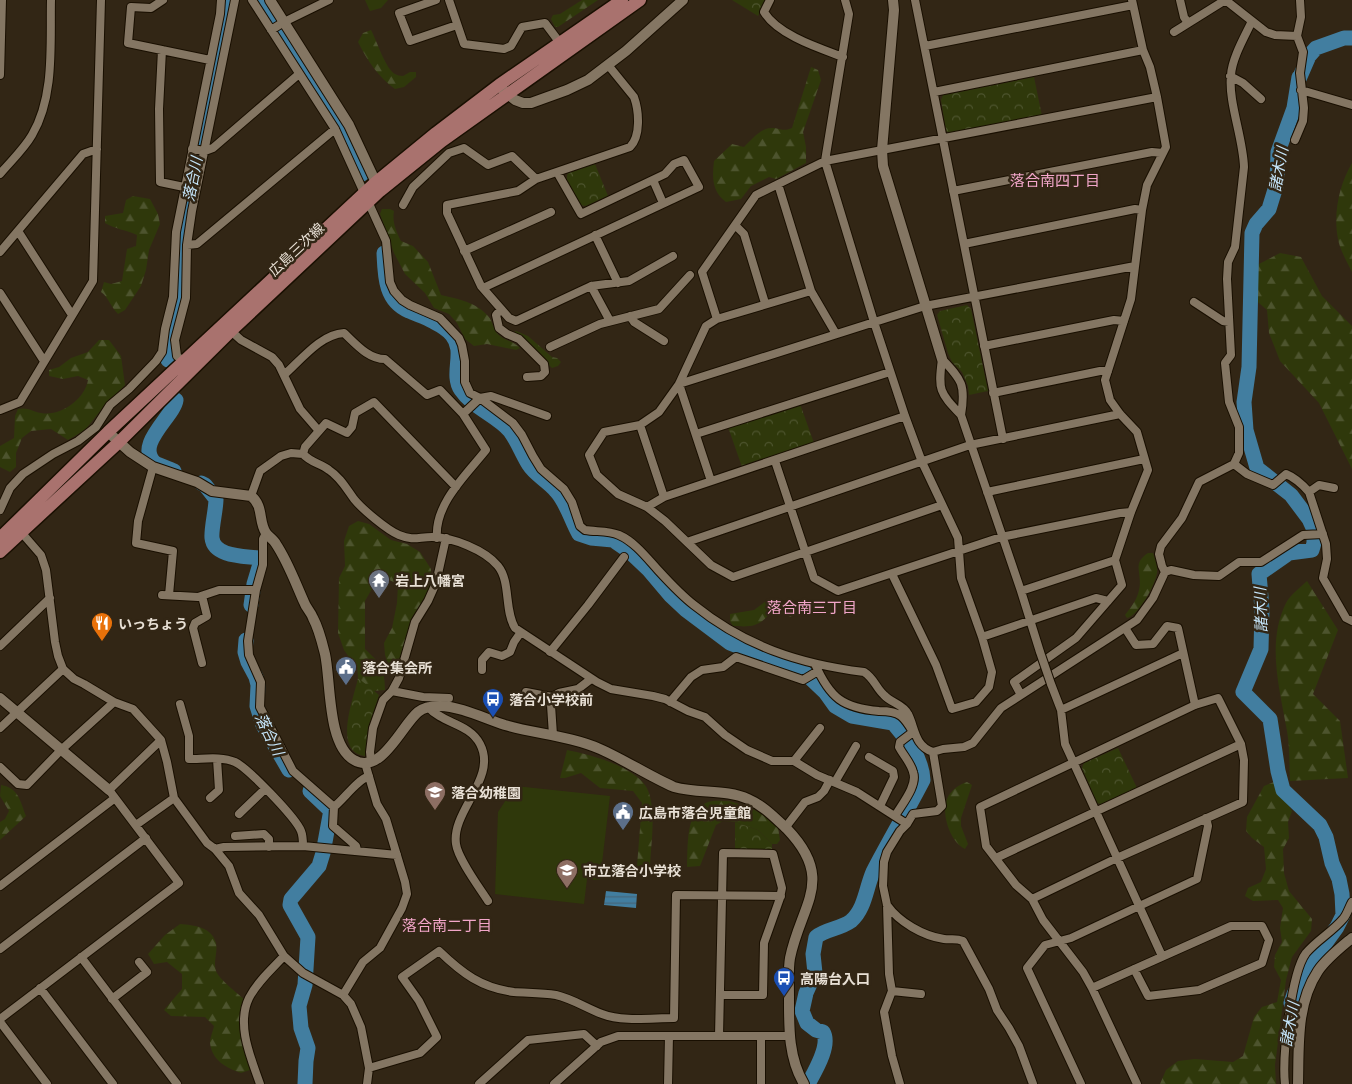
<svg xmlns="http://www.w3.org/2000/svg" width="1352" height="1084" font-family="'Open Sans','Noto Sans JP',sans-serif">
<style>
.forest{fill:url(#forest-firs)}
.park{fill:url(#park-crowns)}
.garden{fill:#2f380b}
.water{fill:url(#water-rules)}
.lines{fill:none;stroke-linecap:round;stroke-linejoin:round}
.river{stroke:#427ea0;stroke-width:15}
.minor-casing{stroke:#190f01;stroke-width:10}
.tertiary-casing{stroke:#190f01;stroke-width:12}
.primary-casing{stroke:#190f01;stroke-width:15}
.minor{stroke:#847663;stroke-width:8}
.tertiary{stroke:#847663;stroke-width:10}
.primary{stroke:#a9726e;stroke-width:12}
.minor-bridge-casing{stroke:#190f01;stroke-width:10;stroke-linecap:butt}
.minor-bridge{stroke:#847663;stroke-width:8}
.labels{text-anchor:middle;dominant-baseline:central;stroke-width:5;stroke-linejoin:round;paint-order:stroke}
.street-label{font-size:14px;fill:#e8e0d5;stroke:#322615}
.poi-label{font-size:14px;font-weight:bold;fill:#e8e0d5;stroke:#322615;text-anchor:start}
.water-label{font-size:15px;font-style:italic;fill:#c6e6fb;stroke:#322615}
.neighbourhood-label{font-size:15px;fill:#f2a6c9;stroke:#322615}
</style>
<defs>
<pattern id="forest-firs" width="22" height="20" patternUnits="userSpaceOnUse" patternTransform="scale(1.25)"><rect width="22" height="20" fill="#2f380b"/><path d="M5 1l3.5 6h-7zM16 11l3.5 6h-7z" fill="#4d542e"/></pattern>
<pattern id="park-crowns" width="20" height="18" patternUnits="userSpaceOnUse" patternTransform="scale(1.25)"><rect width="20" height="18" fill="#2f380b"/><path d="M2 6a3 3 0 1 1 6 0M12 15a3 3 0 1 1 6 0" fill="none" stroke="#4d542e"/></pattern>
<pattern id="water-rules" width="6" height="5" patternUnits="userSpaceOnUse" patternTransform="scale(1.25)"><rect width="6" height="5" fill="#427ea0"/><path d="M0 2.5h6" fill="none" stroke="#44667a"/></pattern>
</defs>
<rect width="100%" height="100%" fill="#322615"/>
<path class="forest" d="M365 0H388L381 8 370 11Z
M582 0H598L558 27H555L551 19 553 15 560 14Z
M371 30C377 41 385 68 395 74 397 75 400 76 403 76L410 72H416V77L404 87 395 89C379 78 367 60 358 42L363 33Z
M811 67 818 70 821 80 803 132 806 147V163L776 179 769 177 751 186 741 199 726 202C712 191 712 178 714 161L732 144 744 147C751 140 761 128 771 128 781 128 782 132 792 128Z
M1352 163V272C1347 262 1340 250 1338 239 1333 214 1339 185 1352 163Z
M133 196 150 199 158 214 160 224 149 250 146 270 141 286 125 310 118 314C110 306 109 298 101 292L104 282 111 284 122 281 127 249 136 246 137 235C126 230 115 229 105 223V216L123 213 126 200Z
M382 209H390L394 211C392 222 396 231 401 241L413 246 428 262 441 295C458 299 476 302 488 316 493 321 493 331 500 336 506 341 514 341 520 348L516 350 487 344 474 346 465 339 457 323 449 314 434 308 425 293 405 274 394 253 380 214Z
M1280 253 1301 257 1322 296 1352 326V469L1319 403 1280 361 1269 333 1267 310 1245 291 1244 276 1257 265Z
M516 331 528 336 552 357 557 358 561 362 558 366 552 368 515 334 514 332Z
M99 340H109L121 356 125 385 101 410 85 430 68 440 51 429 31 431 22 438 16 453V467L10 472 0 467V446L14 438 15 416 18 409C29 407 31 411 41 413 60 417 85 399 88 380L78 376 63 379 49 376V370L59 367 71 358 88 352Z
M358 521 369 524 391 540 407 544 420 552 431 569V581L426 598 413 616 396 670H390L385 655 384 643 392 628 397 603 398 584 387 579 377 580 365 601V649C380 663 385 669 385 690L373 691 358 678 357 665 351 660 344 650 338 633 339 578 345 566 344 541 349 526Z
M1148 553H1153C1155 559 1158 567 1157 573 1155 585 1139 615 1127 618L1125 615C1131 607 1137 600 1139 590 1143 573 1131 564 1148 553Z
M1307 581 1338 630 1313 694 1340 721 1348 778 1290 781C1289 765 1290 748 1287 731 1280 690 1266 643 1286 603 1290 595 1301 587 1307 581Z
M774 600 784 602 794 613 791 617 783 614 771 613C757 627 753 627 733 626L730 621V614L754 610 766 601Z
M567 750C589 754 642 768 649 793 656 815 651 843 650 866H637L642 803 633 791 600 788 581 773 565 778H560Z
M967 782 972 785 961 818V826L968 844 965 849C950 842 941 814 947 799 950 791 959 784 967 782Z
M1274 782 1292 811 1288 822 1289 838 1283 849 1284 873 1289 891 1312 919 1311 931 1292 957 1286 980 1275 1065 1276 1084H1160L1166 1070 1178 1061 1195 1059 1233 1062 1243 1056 1254 1017 1262 1007 1277 1002 1281 980 1274 967 1275 955 1282 942 1280 928 1283 908 1278 900 1253 901 1245 896 1248 888 1261 882 1266 869 1264 847 1252 838 1246 831 1247 817 1264 786Z
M1 785C19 788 20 801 26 816L0 840V822L5 819 9 811 0 796Z
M728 801C741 804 771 814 778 828 779 831 779 836 780 840L777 844H772L758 830 735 822 723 821 716 825 700 866 687 867C688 848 685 809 708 802 713 800 722 801 728 801Z
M180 924C194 925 212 927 216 943 218 952 213 961 216 971 219 979 237 993 244 999 241 1023 250 1046 250 1070L241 1073C227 1068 212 1061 210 1043 210 1038 213 1031 214 1026L205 1017 171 1016 164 1010 182 989V974L167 962 154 964 148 954 165 935Z"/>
<path class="park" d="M732 0H766L758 16Z
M1034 77 1042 116 951 134 946 131 941 100 943 95Z
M595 164 608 196 586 206 580 205C575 196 563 183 568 173Z
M967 305 971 309 988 391 969 395 968 386 962 372 952 362 948 353 937 315 940 311Z
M800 404 814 443 742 467 728 427Z
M358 678 379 695 368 729 365 756C332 752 354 698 358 678Z
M1118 748 1137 788 1101 804 1097 803 1082 768 1084 763Z
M735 822 758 830 772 844V850L735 849Z"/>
<path class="garden" d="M515 786 610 796 600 880 587 879 584 904 495 894 498 812Z"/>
<path class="water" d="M606 891 637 894 636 908 604 905Z"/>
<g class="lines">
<path class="river" d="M259 0 330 109 362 174
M384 253C385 276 385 301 409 311 418 315 426 317 434 322 440 325 448 330 452 335 466 352 450 373 461 390 473 408 496 415 510 431 518 442 522 454 529 465 535 475 548 481 556 491 567 503 571 520 579 534L591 538 613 540 629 551 648 569 670 595 686 610 730 643 804 672 825 692 835 706 852 716 893 723C907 740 922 757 923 780 907 811 889 841 873 872 866 888 865 909 851 921 840 929 826 929 816 937L813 954 815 973 806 993 802 1011 807 1023 816 1030 823 1032C831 1045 815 1071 808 1084
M168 360V342L179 302 182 235 187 203 224 28 228 0
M174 471C168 468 160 466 155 463 134 445 174 416 176 400
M201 483 205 485 216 499C216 510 211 529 212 538 214 557 244 556 258 558L260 564 254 584 251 605
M246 640 245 652 248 662 256 677 258 685 257 706 263 725 289 770
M1291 1003 1294 994 1311 963 1337 927 1343 915 1342 894 1339 879 1332 863 1326 837 1320 825 1283 790 1278 771 1270 719 1243 692 1261 649 1262 609 1259 574 1289 553 1312 550 1314 543V530L1309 519 1291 495 1257 468 1246 430 1244 402 1249 367 1252 233 1256 224 1269 209 1277 183 1278 152 1294 108 1299 77V79L1309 56 1316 48 1344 38H1352
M305 1084 306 1061 308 1048 301 1028 299 1006 305 985 308 937 290 905 291 899 319 866 323 853 330 815V810L310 791"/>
<g class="minor-casing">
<path id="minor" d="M163 0 151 8 131 7 128 43 210 60
M252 0 335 129 386 241 390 282 394 291 402 300 410 305 440 318 459 338 462 345 465 361V382L470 393 480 398 513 423 522 435 533 456 541 469 564 489 572 502 580 526 585 530C596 532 608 530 619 535 635 542 647 558 658 570 669 582 681 595 694 605 745 646 799 664 864 672 874 678 876 688 884 695 891 703 903 704 908 714 915 727 914 746 933 752
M436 0 399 13 410 41 457 25
M449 0 464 44 504 49 511 46 522 27 545 23 560 43
M770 0 764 12C778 35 819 48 843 57
M845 0 849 14 825 161 874 322 905 416 922 462 958 538 961 578 982 637 992 672 989 687 976 702 952 709 936 665 892 574
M915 0 1003 439
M1180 0 1184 17 1188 23
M271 30 284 22 329 0
M1174 32 1222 2H1228L1266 32 1275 35 1297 36
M925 46 1133 5
M162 50 159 109 160 182 184 187
M608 65 634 97C639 111 641 136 630 147L536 179 518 191 447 205V213L481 286 509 318 516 321 591 286 629 281 673 256
M0 75 2 0
M1230 76 1243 83 1261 99
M1301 90 1352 105
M934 92 1143 50
M1295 140 1303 121 1304 108 1300 73 1303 52 1297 36 1301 17 1300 0
M192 149 205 151 213 148 299 74
M0 174C10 162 24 149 32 135 55 96 50 44 51 0
M653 180 663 203
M778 184 811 291 836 334
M953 191 1152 152 1163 153
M403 205 413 187 449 153 464 148 488 165 512 156 536 179
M736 226 744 234 765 303
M18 231 72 315
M595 235 618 283
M964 244 1135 209 1142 210
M187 245 197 244 335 129
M464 251 551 212
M0 252 83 154 97 149
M591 286 610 321
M483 288 699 187 684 160 674 164 665 174 581 214 557 172
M0 293 44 361
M1194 302 1223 321 1229 322
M501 309 496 315 499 328 507 334 519 339 544 364 545 372 541 376 527 377
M630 316 634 322 664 341
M717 319 811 291
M231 331 241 340 272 357 279 365 300 409 319 431
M984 346 1114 320 1124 321
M550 347 600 324 659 309 690 275
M942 359C938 390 939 392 961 415L1021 591 1040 652
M942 359C962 380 966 385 961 415
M185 363 177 356 175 340 186 298 187 245 192 211 235 0
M284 375C301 360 321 334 344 333 356 344 368 359 385 359L427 395 440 390 463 414 486 450C467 474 434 504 437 538
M993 393 1100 371H1108
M0 410 20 402 93 281 101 0
M463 414 480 398 491 396 547 416
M640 425 664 497
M696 434 890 372
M775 461 814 578 838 591 1001 537 1120 513 1131 512
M1234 464 1247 474 1273 485 1286 474C1296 478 1302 484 1309 492L1326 544 1327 559 1323 578 1346 618 1352 621
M153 467 138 521 136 543 173 551 169 595
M711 481 679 384 925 306 1135 266
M456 487 374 402 355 413 352 427 347 433 326 423 305 447 303 454C310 462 321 464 329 470 340 477 346 488 354 499 362 509 387 530 399 535 414 541 418 537 432 537 452 537 485 550 498 566 511 582 504 610 515 628L597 682 611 689 653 696 665 699 688 711 705 717 725 735 747 750 772 761H794L817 775 857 792 907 824 900 831 887 852 884 862 883 886 887 905 889 974 892 991 884 1012 892 1056 900 1084
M987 492 1144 459
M1309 492 1319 485 1334 488
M251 496 260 471 281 456 291 453 303 454
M942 505 733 577 711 565 665 521 647 507 618 494 597 475 589 455 604 432 640 425 659 412 679 384 706 326 717 319 702 272 756 195 825 161 1157 97
M647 507 664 497 905 416
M0 510 10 488 23 474 53 454 78 441 96 427 110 405 129 389 156 361 162 352 165 329 173 297 176 232 220 14 221 0
M21 532 41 555 46 570 55 642 58 656 63 669 74 679 84 684 114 702 133 709 161 740 167 762 174 798 207 843 215 849 229 866 239 893 259 915 284 956 303 973 343 995 351 1004 361 1027 369 1068 367 1084
M266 533 263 539V565L256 590 248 641 249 655 261 682 260 707 293 771 334 807 333 826 356 846 357 850
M687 542 970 445 1120 414
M1165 572 1162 566 1159 554 1161 546 1182 518 1199 482 1234 464 1239 453V427L1229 402 1225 363 1231 355 1227 279 1228 262 1235 247 1244 167C1243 137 1228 102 1231 75 1232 58 1245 36 1252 21
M1021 591 1115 560
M162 595 198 597 219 590H256
M202 596 207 616 195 623 193 628 202 663
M1125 628 1136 645 1153 644 1167 626 1178 628 1195 705
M982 637 1096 598 1108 601
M0 646 50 598
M550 652 588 605 624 557
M815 664C830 698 843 708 879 711 886 711 896 712 901 716 906 720 910 727 913 732L900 742 899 747C903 755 911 763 913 772 918 785 902 804 895 816
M482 670V660L489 652 502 656 510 652 514 642 521 632
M1051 684 1061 710 1065 744 1162 956
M392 691 423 697 449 698
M526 692 552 697
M1021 695 1014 682 1076 638 1122 585 1115 560 1131 512 1148 470 1137 432 1120 414 1110 400 1105 380 1131 299 1142 210 1147 185 1166 147 1157 97 1150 67 1143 50 1132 0
M670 702 691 677 702 670 723 667 736 657 803 680 818 671
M180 704 189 736V759C204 759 221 756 235 762 248 768 296 818 301 831 303 836 303 842 303 846
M428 707C443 724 469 723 480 744 498 778 451 811 456 844 458 859 479 887 488 901
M1061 710 1183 653
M0 728 63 669
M553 735 551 705 552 697 559 693 578 689 591 679
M869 757 893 771 894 777 880 806
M794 761 820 728
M371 762 370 752 373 728 383 700 392 691 399 678 415 622 428 601 436 583 446 538
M0 767 18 784 27 785 61 750 114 702
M835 782 856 746
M210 798 219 790 217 759
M334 807C345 798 357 780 369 776
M239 814 265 789
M907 824 913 814 937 811 942 806 933 752 943 749 964 747 973 743 1001 708 1137 620 1153 598 1165 572 1171 570 1194 575 1219 576 1239 562H1261L1303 535 1323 534
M136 825 174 798
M785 828 805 802 818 797 824 791 830 780
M235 836 264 834 269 839V847
M215 849 224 847 303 846 397 855
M996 858 1241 744
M0 886 115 798
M1032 899 1117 858 1243 802 1244 760 1241 744 1218 698 1195 705 980 807 986 846 1016 885 1032 899 1043 920 1083 972 1092 988 1137 1084
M887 905C899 922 923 936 944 939 951 940 956 938 963 941L989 989 997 1010 1009 1028 1019 1046 1033 1084
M0 949 146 838
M81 957 177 1084
M40 988 113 1084
M1092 988 1231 926H1262L1269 940 1262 963 1199 990 1148 996 1134 969
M892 991 921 994
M343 995 363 962 380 948 402 908 407 894 405 882 386 819 377 804 365 763
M112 999 147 972 139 962
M0 1019 179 883 109 790 161 740
M0 1022 47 1084
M719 1036 723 853 773 854 782 888 780 898 764 943 763 995H720
M369 1068 420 1053 437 1037 419 1001 402 977 439 951C462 973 481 988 514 992 528 993 542 993 556 995 573 999 586 1008 602 1014 623 1022 651 1018 674 1018L676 895 781 896
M260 1084C251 1058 236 1025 249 998 257 982 272 969 284 956
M479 1084 528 1040 584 1034 597 1046
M554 1084 601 1042 618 1036H789
M668 1084 669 1036
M761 1084V1036
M1081 1084 1027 968 1045 945 1071 938 1197 879 1208 826 1206 818
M1285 1084C1282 1058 1291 973 1306 953 1317 940 1332 932 1343 919 1347 915 1349 907 1352 902"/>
</g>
<g class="tertiary-casing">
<path id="tertiary" d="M270 0 349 125 379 189
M893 0 894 10 882 150 883 166 942 359
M503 90 515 100 523 103H531L567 90 588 80 626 51 683 0
M108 432 130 452 153 467 197 482 212 491 251 496C264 506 258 521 266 533 269 537 274 540 276 544 288 562 295 582 304 602 306 608 311 612 313 618 319 629 322 642 325 654 331 681 327 745 354 760 381 776 402 725 418 712 424 707 432 706 440 706 459 706 486 719 505 725 536 734 570 736 600 749 625 760 649 776 674 787 698 794 726 789 748 799 764 806 775 818 787 829 836 880 801 904 790 958 788 970 789 983 789 996 789 1026 788 1057 804 1084
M0 698 109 790
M1298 1084C1299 1046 1296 1004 1318 971 1327 958 1340 948 1352 938"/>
</g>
<g class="primary-casing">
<path id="primary" d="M0 538 108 432 375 183 436 133 499 85 622 0
M0 552 118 443 231 331 380 191 442 141 640 0"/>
</g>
<use href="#minor" class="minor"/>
<use href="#tertiary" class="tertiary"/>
<use href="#primary" class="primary"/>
<g class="minor-bridge-casing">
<path id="minor-bridge" d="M1040 652 1051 684"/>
</g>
<use href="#minor-bridge" class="minor-bridge"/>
</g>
<defs>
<g id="temple-pin" transform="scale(1.125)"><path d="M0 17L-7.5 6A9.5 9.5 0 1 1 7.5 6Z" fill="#6b7280" stroke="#322615"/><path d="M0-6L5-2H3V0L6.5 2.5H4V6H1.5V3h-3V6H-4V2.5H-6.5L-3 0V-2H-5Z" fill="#fff"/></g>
<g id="restaurant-pin" transform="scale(1.125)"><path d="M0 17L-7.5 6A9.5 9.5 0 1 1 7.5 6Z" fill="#e8710a" stroke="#322615"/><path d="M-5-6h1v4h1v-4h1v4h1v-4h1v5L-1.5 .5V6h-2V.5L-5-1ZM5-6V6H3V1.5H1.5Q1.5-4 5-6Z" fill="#fff"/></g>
<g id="civic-pin" transform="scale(1.125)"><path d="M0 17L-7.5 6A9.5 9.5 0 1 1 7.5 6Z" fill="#5c6f8a" stroke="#322615"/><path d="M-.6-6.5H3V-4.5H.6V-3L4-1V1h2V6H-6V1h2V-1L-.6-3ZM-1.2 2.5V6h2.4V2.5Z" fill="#fff"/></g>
<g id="bus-pin" transform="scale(1.125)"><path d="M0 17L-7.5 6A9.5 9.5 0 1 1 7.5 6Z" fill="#1a4fb4" stroke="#322615"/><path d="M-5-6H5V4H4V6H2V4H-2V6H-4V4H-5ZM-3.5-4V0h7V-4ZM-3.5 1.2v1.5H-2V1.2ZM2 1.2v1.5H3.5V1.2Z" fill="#fff"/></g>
<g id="school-pin" transform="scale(1.125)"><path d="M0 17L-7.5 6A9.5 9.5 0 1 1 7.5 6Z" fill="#8d6e63" stroke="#322615"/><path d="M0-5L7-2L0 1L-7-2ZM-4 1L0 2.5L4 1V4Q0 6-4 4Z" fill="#fff"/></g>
</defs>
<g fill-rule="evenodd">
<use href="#temple-pin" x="379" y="580"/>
<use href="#restaurant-pin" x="102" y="623"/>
<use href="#civic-pin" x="346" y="667"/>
<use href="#bus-pin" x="493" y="699"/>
<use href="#school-pin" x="435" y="792"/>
<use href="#civic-pin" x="623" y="812"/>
<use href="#school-pin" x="567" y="870"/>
<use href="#bus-pin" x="784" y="978"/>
</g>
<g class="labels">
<g class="street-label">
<text transform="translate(296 249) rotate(-43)">広島三次線</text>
</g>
<g class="poi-label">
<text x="395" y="580">岩上八幡宮</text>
<text x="118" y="623">いっちょう</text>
<text x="362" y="667">落合集会所</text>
<text x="509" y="699">落合小学校前</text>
<text x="451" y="792">落合幼稚園</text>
<text x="639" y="812">広島市落合児童館</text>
<text x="583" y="870">市立落合小学校</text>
<text x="800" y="978">高陽台入口</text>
</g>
<g class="water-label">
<text transform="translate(1278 169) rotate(-80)">諸木川</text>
<text transform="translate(192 179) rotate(-79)">落合川</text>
<text transform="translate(1260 610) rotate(-92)">諸木川</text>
<text transform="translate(270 734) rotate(64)">落合川</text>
<text transform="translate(1289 1024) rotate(-80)">諸木川</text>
</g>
<g class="neighbourhood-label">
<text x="1055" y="180">落合南四丁目</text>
<text x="812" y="607">落合南三丁目</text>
<text x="447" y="925">落合南二丁目</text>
</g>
</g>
</svg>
